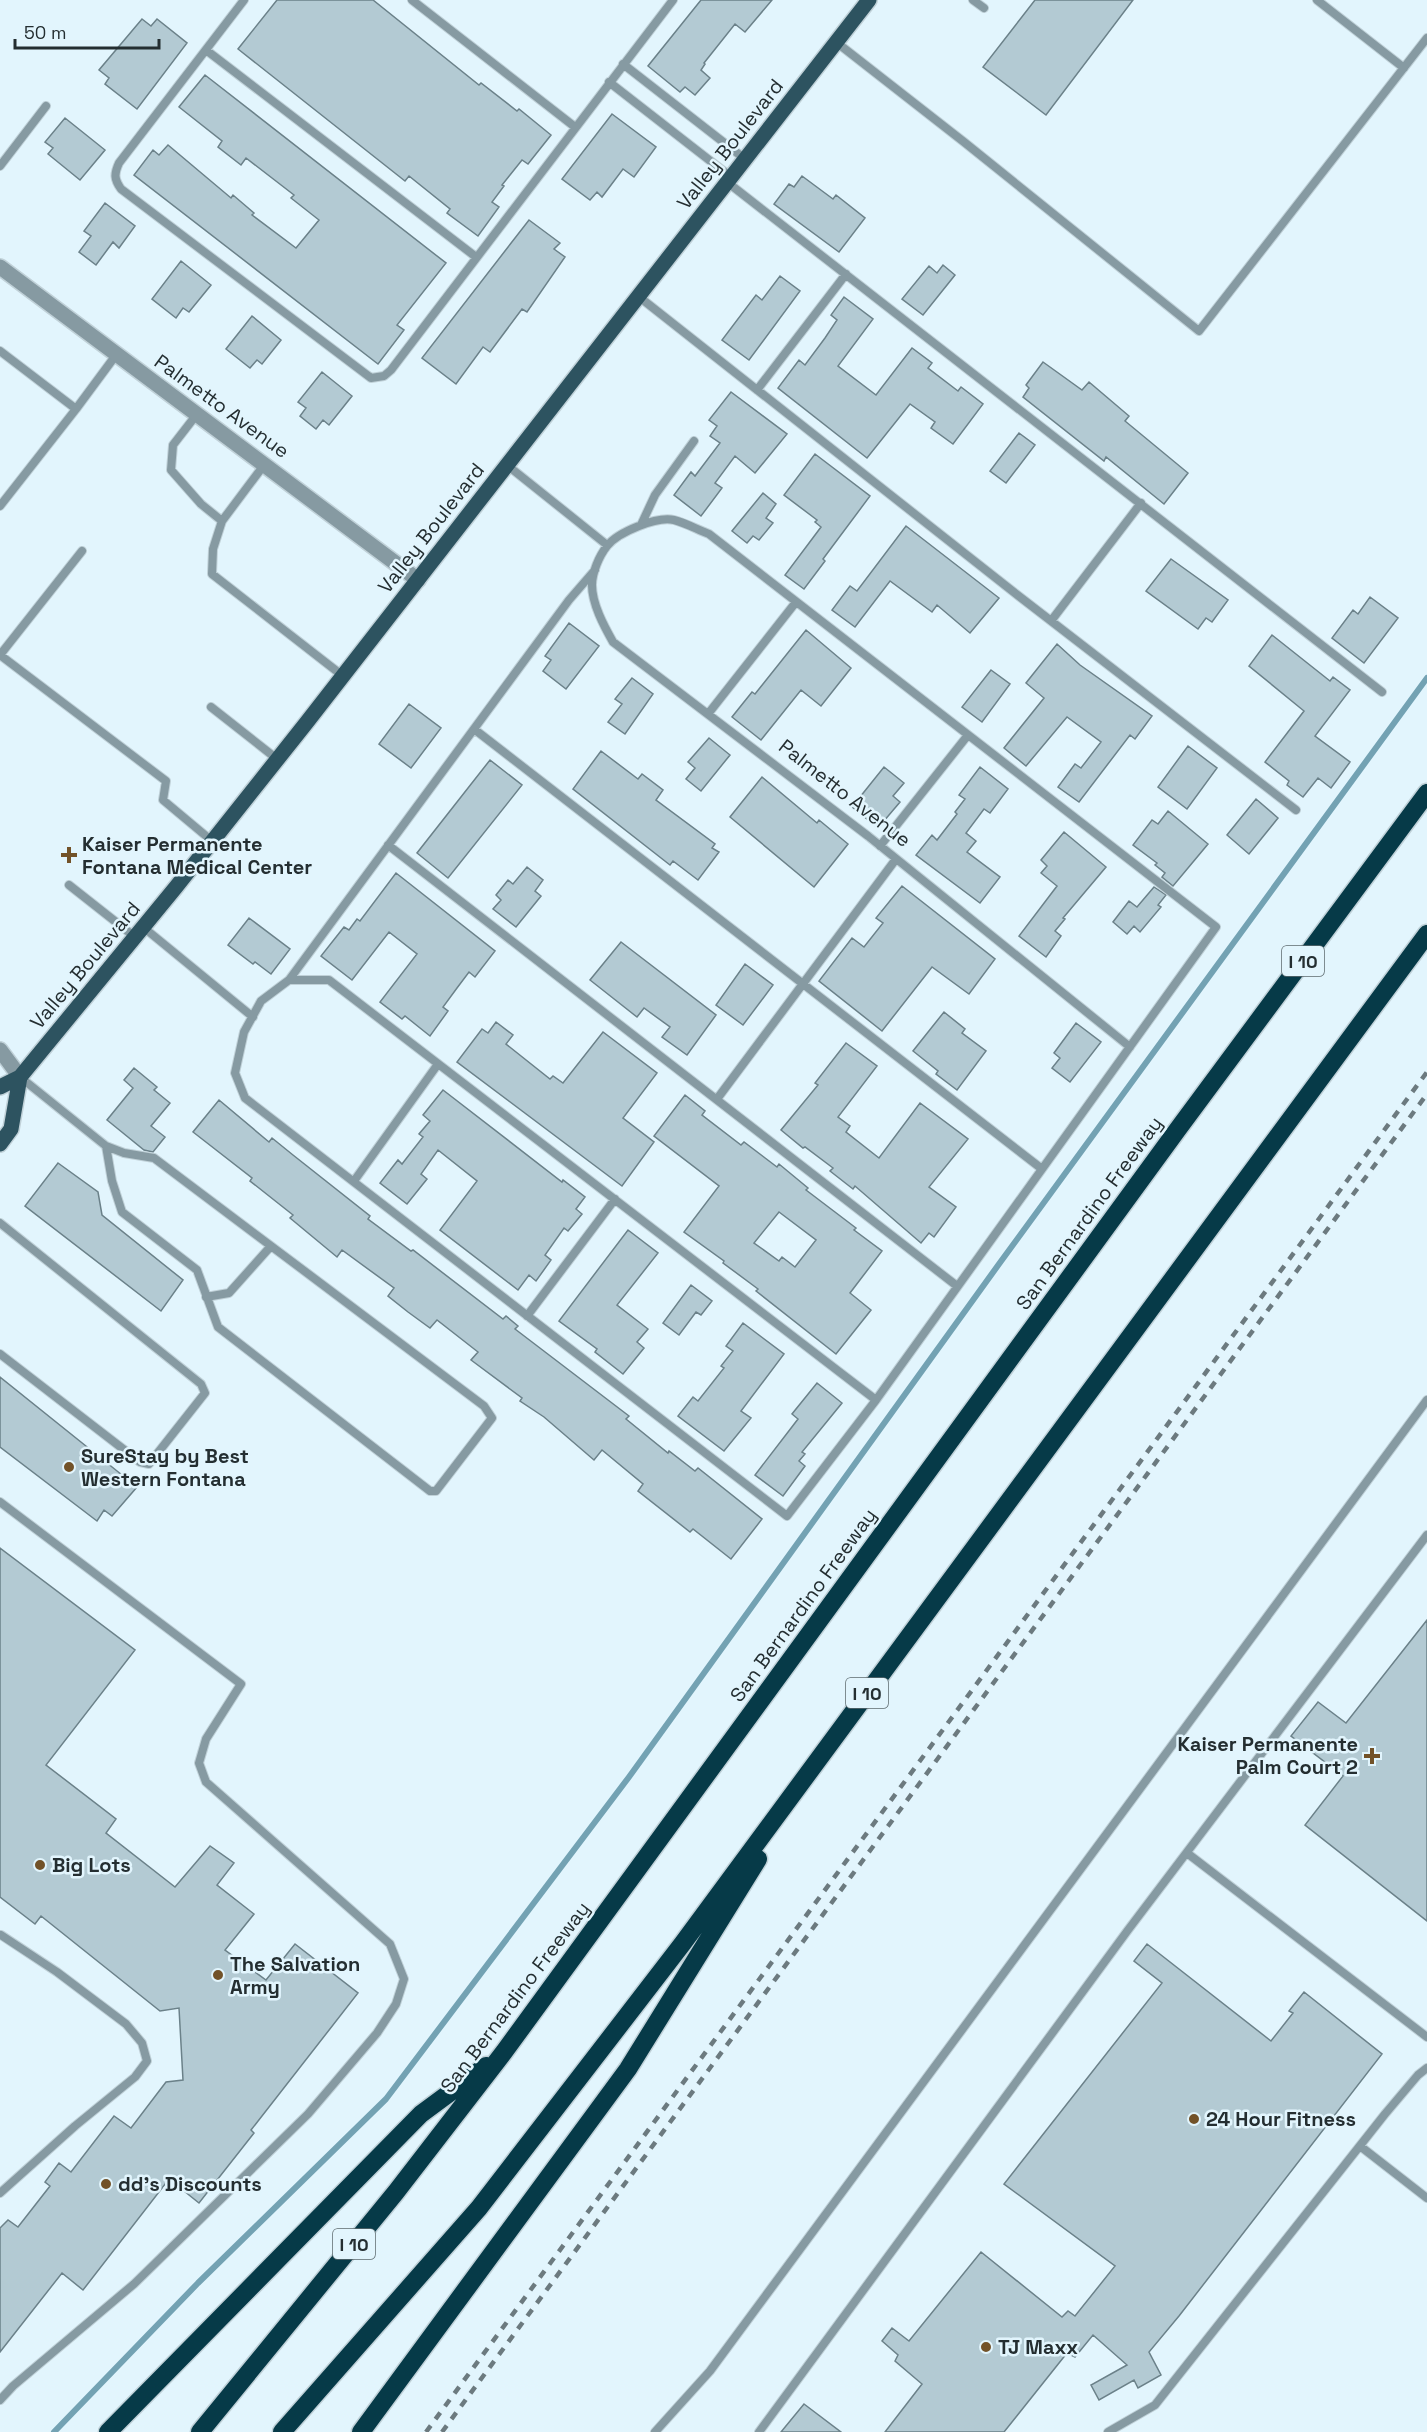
<svg xmlns="http://www.w3.org/2000/svg" width="1427" height="2432" font-family="'Space Grotesk',sans-serif">
<style>
.lines{fill:none;stroke-linecap:round;stroke-linejoin:round}
.stream{stroke:#73a2b3;stroke-width:6}
.building{fill:#b3cad3;stroke:#6b8189;stroke-width:1.5;fill-rule:evenodd}
.service-casing{stroke:#c0d1d8;stroke-width:10}
.minor-casing{stroke:#c0d1d8;stroke-width:18}
.tertiary-casing{stroke:#c0d1d8;stroke-width:18}
.primary-casing{stroke:#c0d1d8;stroke-width:18}
.motorway-casing{stroke:#c0d1d8;stroke-width:21}
.service{stroke:#869aa2;stroke-width:8}
.minor{stroke:#869aa2;stroke-width:15}
.tertiary{stroke:#869aa2;stroke-width:15}
.primary{stroke:#2d5360;stroke-width:15}
.motorway{stroke:#063a48;stroke-width:18}
.rail{stroke:#6c7a7f;stroke-width:4.5;stroke-dasharray:8 8;stroke-linecap:butt}
.poi-dot{fill:#725228;stroke:#e2f5fd;stroke-width:2}
.labels{text-anchor:middle;dominant-baseline:central;stroke-width:5;stroke-linejoin:round;paint-order:stroke}
.shield{fill:#e2f5fd;stroke:#5d6a6e;stroke-width:1.5}
.shield-label{font-size:18px;font-weight:bold;fill:#242e31}
.street-label{font-size:20px;fill:#242e31;stroke:#e2f5fd}
.poi-label{font-size:20px;font-weight:bold;fill:#242e31;stroke:#e2f5fd;text-anchor:start}
</style>
<rect width="100%" height="100%" fill="#e2f5fd"/>
<g class="lines">
<path class="stream" d="M54 2432 198 2283 386 2099 629 1777 999 1264 1427 678"/>
</g>
<path class="building" d="M277 0H373L479 85 481 83 517 111 519 109 551 135 528 164 522 160 502 185 504 186 492 202 499 207 478 236 447 213 450 209 409 176 405 181 238 49Z
M701 0H772L745 32 735 24 704 63 705 64 701 70 710 78 695 95 685 87 680 92 648 66Z
M1035 0H1133L1046 115 983 67Z
M142 19 151 26 157 19 187 43 137 109 105 84 109 78 99 70Z
M205 75 446 263 397 325 404 330 378 364 134 175 153 150 159 155 168 145 231 198 233 195 254 213 252 215 296 248 319 220 291 198 294 195 246 158 241 165 218 147 222 141 179 107Z
M612 114 656 147 634 177 623 169 602 197 597 192 590 200 562 179Z
M65 118 105 150 80 180 48 154 53 148 45 142Z
M802 176 833 199 836 195 865 218 839 252 774 204 789 184 794 187Z
M105 203 135 226 119 248 113 242 96 265 79 252 91 236 84 231Z
M529 220 560 243 554 249 565 257 527 312 522 309 490 352 483 347 456 384 422 358Z
M181 261 211 285 189 312 183 308 176 318 152 299Z
M943 265 955 275 923 315 902 299 929 266 937 273Z
M780 276 800 291 749 360 722 340 756 295 762 300Z
M844 297 873 319 838 366 876 395 912 348 932 363 928 368 958 391 961 387 983 404 953 444 931 428 935 422 910 404 867 458 778 388 799 360 805 365 825 338 837 320 831 315Z
M252 316 281 340 262 364 257 360 250 368 226 349Z
M1043 362 1082 390 1089 382 1129 416 1125 421 1188 473 1164 504 1106 457 1104 461 1023 397 1029 388 1026 385Z
M322 372 352 396 329 425 323 420 316 429 300 416 306 408 298 402Z
M731 392 787 434 755 473 735 456 715 483 722 488 701 516 674 495 691 472 695 476 720 443 710 436 717 426 709 420Z
M1019 433 1035 445 1006 483 990 471Z
M815 454 870 496 823 559 825 561 804 589 785 575 821 527 815 522 817 520 784 495Z
M763 493 776 504 766 518 773 523 759 540 753 536 747 543 732 531Z
M906 526 999 598 970 633 937 605 932 612 890 581 855 627 832 610 850 586 857 591Z
M1171 559 1228 600 1212 622 1206 618 1198 629 1146 591Z
M1370 597 1398 618 1364 663 1332 638 1353 610 1358 614Z
M569 623 599 646 566 689 543 671 551 660 545 656Z
M806 630 851 668 821 706 801 690 761 740 732 717 752 692 755 694Z
M1272 635 1330 681 1333 677 1350 690 1315 736 1350 762 1331 788 1318 778 1303 797 1287 785 1289 781 1265 762 1304 711 1249 666Z
M1057 644 1080 665 1152 716 1135 739 1130 735 1079 802 1058 787 1075 764 1081 768 1101 742 1067 717 1026 766 1004 748 1044 698 1026 683Z
M991 670 1010 684 982 722 962 707Z
M632 678 653 694 625 734 608 722 622 704 615 699Z
M409 704 441 728 411 768 379 744Z
M709 738 730 755 701 791 686 779 695 768 688 762Z
M1188 746 1217 768 1187 809 1158 787Z
M601 751 638 779 642 774 663 790 656 800 715 844 712 848 719 852 698 880 673 861 670 865 573 789Z
M490 760 522 785 448 878 417 853Z
M884 767 904 783 893 796 900 802 878 828 852 807Z
M980 767 1008 789 990 813 984 809 966 833 976 841 967 852 1000 877 980 903 916 855 932 835 937 840 957 814 955 812 965 799 959 795Z
M762 777 817 823 819 820 848 844 814 887 730 817Z
M1256 799 1278 818 1249 854 1227 835Z
M1168 811 1208 844 1173 886 1162 877 1165 873 1155 865 1157 863 1133 845 1152 820 1158 824Z
M1064 832 1106 867 1063 918 1065 919 1055 931 1061 936 1046 957 1019 936 1057 886 1041 873 1047 866 1041 860Z
M527 867 543 880 535 891 541 896 516 927 493 909 501 900 496 895 508 880 513 884Z
M396 873 495 951 475 977 469 972 457 988 443 1007 448 1011 430 1036 405 1016 402 1019 380 1002 417 954 389 932 352 980 321 956 344 927 349 930 357 919 360 921Z
M902 886 995 959 969 994 932 967 882 1031 819 981 852 938 864 947 883 923 876 918Z
M1154 887 1166 895 1158 905 1161 907 1140 932 1134 926 1127 934 1113 922 1129 901 1137 907Z
M249 918 290 949 271 974 255 962 253 964 228 945Z
M621 942 716 1015 687 1055 662 1037 670 1027 644 1008 637 1017 590 980Z
M745 964 773 985 743 1025 716 1005Z
M944 1012 965 1029 962 1033 986 1051 957 1090 936 1074 938 1071 913 1051Z
M496 1022 513 1035 506 1044 550 1079 553 1076 563 1083 603 1032 657 1073 623 1118 654 1142 622 1186 457 1062 482 1029 488 1033Z
M1076 1023 1101 1042 1070 1082 1052 1068 1060 1058 1054 1053Z
M846 1043 877 1066 838 1117 850 1126 846 1132 879 1158 920 1103 968 1139 929 1187 956 1207 934 1237 929 1233 921 1243 855 1186 853 1189 830 1171 833 1168 805 1147 803 1148 781 1130 818 1085 815 1083Z
M134 1068 157 1087 154 1090 170 1103 151 1126 165 1137 153 1152 144 1150 107 1120 133 1088 124 1080Z
M443 1090 562 1182 563 1180 585 1197 576 1209 582 1214 568 1231 564 1228 545 1255 551 1260 536 1281 529 1275 518 1290 440 1230 477 1181 438 1150 421 1174 427 1179 407 1204 380 1183 398 1160 402 1164 423 1137 419 1134 430 1121 423 1115Z
M685 1095 705 1111 702 1115 741 1145 744 1142 777 1167 779 1164 808 1188 806 1190 856 1228 854 1230 882 1251 850 1293 871 1310 836 1354 756 1291 758 1289 723 1263 724 1261 684 1232 719 1186 654 1136ZM779 1212 816 1240 795 1267 782 1257 779 1261 754 1243Z
M219 1100 269 1142 272 1138 293 1155 370 1216 368 1219 411 1251 413 1250 503 1319 506 1316 518 1326 515 1329 629 1416 626 1419 668 1453 669 1451 695 1471 698 1468 762 1519 731 1559 693 1529 690 1532 638 1491 643 1484 602 1450 594 1460 544 1417 520 1401 522 1398 471 1360 478 1352 437 1320 430 1328 408 1312 388 1296 394 1288 342 1250 337 1257 290 1218 293 1215 250 1181 252 1178 193 1132Z
M58 1163 98 1192 102 1215 183 1280 161 1311 25 1206Z
M628 1230 658 1253 617 1305 648 1329 637 1342 644 1348 623 1374 595 1352 597 1349 559 1321Z
M691 1285 712 1301 701 1315 696 1312 679 1335 663 1323Z
M743 1323 784 1354 741 1411 751 1418 724 1451 678 1416 693 1397 698 1401 724 1368 721 1366 733 1351 726 1346Z
M0 1377 137 1487 112 1516 104 1510 97 1521 0 1447Z
M817 1383 842 1403 802 1452 805 1454 799 1461 805 1466 783 1496 755 1475 798 1419 792 1414Z
M0 1548 135 1650 46 1765 116 1819 106 1833 175 1887 210 1846 234 1863 217 1885 254 1914 225 1950 266 1980 295 1944 358 1993 251 2130 254 2133 199 2203 169 2179 83 2290 62 2273 0 2352V2228L8 2220 18 2227 50 2186 45 2182 59 2163 71 2172 114 2116 131 2128 166 2082 183 2080 179 2008 160 2011 41 1916 35 1924 0 1897Z
M1427 1620V1921L1305 1825 1343 1776 1291 1736 1318 1702 1346 1723Z
M1147 1944 1271 2041 1293 2013 1289 2011 1304 1992 1382 2054 1179 2316 1149 2352 1161 2375 1138 2388 1134 2380 1099 2400 1091 2385 1127 2365 1093 2335 1075 2357 1067 2353 1004 2432H885L922 2384 895 2361 898 2355 882 2341 892 2328 909 2341 981 2252 1062 2317 1068 2311 1075 2316 1115 2266 1004 2184 1162 1983 1134 1961Z
M804 2404 841 2432H781Z"/>
<g class="lines">
<g class="service-casing">
<path id="service" d="M244 0 119 163C114 174 114 179 121 189L371 378 384 376 391 370 673 0
M412 0 575 127
M973 0 984 8
M1317 0 1404 68
M836 42 964 142 1199 331 1427 38
M206 50 476 257
M623 64 745 159
M609 82 731 177
M0 166 46 106
M727 182 1382 692
M638 296 1020 597 1296 810
M0 351 76 409 116 355
M757 390 846 274
M197 414 173 445 171 470 201 504 222 521 213 549 212 574 343 676
M507 465 607 545
M0 506 76 409
M222 521 264 465
M641 525 655 495 694 441
M82 551 0 655 166 781 163 800 212 841
M1051 621 1141 503
M211 707 277 759
M708 714 796 602
M474 729 1042 1169
M388 845 957 1286
M880 846 968 735
M69 885 135 937
M143 927 253 1017
M289 980 569 600 595 570
M20 1077 106 1146
M717 1099 896 859
M106 1146 124 1153 154 1158 484 1406 492 1418 436 1491H430L218 1327 197 1270 122 1212 112 1181Z
M354 1181 438 1064
M0 1223 201 1384 205 1393 149 1464 140 1462 0 1354
M206 1297 229 1293 271 1246
M527 1316 615 1199
M876 1400 329 980H289L261 1001 244 1032 235 1073 245 1098 787 1516 876 1400 1216 927 709 534C698 530 686 523 674 520 657 516 618 532 607 546 599 556 592 573 592 585 592 604 604 626 613 642L868 836 1130 1047
M0 1502 241 1684 206 1739 199 1763 206 1782 390 1944 404 1979 396 2004 377 2033 308 2114 134 2284 13 2386 0 2400
M1187 1853 1427 2037
M1360 2146 1427 2198
M0 2193 75 2126 135 2077 147 2061 142 2043 126 2024 57 1972 1 1935
M655 2432 710 2371 1427 1400
M759 2432 1128 1930 1427 1535
M1108 2432 1155 2405 1385 2114 1418 2075 1427 2068"/>
</g>
<g class="minor-casing">
<path id="minor" d="M0 1050 20 1077"/>
</g>
<g class="tertiary-casing">
<path id="tertiary" d="M0 267 418 580"/>
</g>
<g class="primary-casing">
<path id="primary" d="M0 1087 20 1077 176 887 307 722 869 0
M0 1144 11 1129 20 1077"/>
</g>
<g class="motorway-casing">
<path id="motorway" d="M108 2432 421 2114 486 2066
M200 2432 396 2192 504 2052 1178 1129 1427 793
M282 2432 479 2208 683 1943 1427 934
M361 2432 628 2069 758 1859"/>
</g>
<use href="#service" class="service"/>
<use href="#minor" class="minor"/>
<use href="#tertiary" class="tertiary"/>
<use href="#primary" class="primary"/>
<use href="#motorway" class="motorway"/>
<path class="rail" d="M426 2432 1427 1072
M442 2432 1427 1094"/>
</g>
<g class="poi-dot">
<path d="M66 846h6v6h6v6h-6v6h-6v-6h-6v-6h6z"/>
<circle cx="69" cy="1467" r="6"/>
<path d="M1369 1747h6v6h6v6h-6v6h-6v-6h-6v-6h6z"/>
<circle cx="40" cy="1865" r="6"/>
<circle cx="218" cy="1975" r="6"/>
<circle cx="1194" cy="2119" r="6"/>
<circle cx="106" cy="2184" r="6"/>
<circle cx="986" cy="2347" r="6"/>
</g>
<g class="labels">
<g class="shield">
<rect x="1282" y="946" width="42" height="30" rx="4.5"/>
<rect x="846" y="1678" width="42" height="30" rx="4.5"/>
<rect x="333" y="2229" width="42" height="30" rx="4.5"/>
</g>
<g class="shield-label">
<text x="1303" y="961">I 10</text>
<text x="867" y="1693">I 10</text>
<text x="354" y="2244">I 10</text>
</g>
<g class="street-label">
<text transform="translate(730 144) rotate(-52)">Valley Boulevard</text>
<text transform="translate(222 406) rotate(36)">Palmetto Avenue</text>
<text transform="translate(431 528) rotate(-52)">Valley Boulevard</text>
<text transform="translate(845 793) rotate(38)">Palmetto Avenue</text>
<text transform="translate(85 965) rotate(-50)">Valley Boulevard</text>
<text transform="translate(1089 1213) rotate(-54)">San Bernardino Freeway</text>
<text transform="translate(803 1605) rotate(-54)">San Bernardino Freeway</text>
<text transform="translate(515 1997) rotate(-53)">San Bernardino Freeway</text>
</g>
<g class="poi-label">
<text x="82" y="844">Kaiser Permanente<tspan x="82" dy="23">Fontana Medical Center</tspan></text>
<text x="81" y="1456">SureStay by Best<tspan x="81" dy="23">Western Fontana</tspan></text>
<text x="1358" y="1744" text-anchor="end">Kaiser Permanente<tspan x="1358" dy="23">Palm Court 2</tspan></text>
<text x="52" y="1865">Big Lots</text>
<text x="230" y="1964">The Salvation<tspan x="230" dy="23">Army</tspan></text>
<text x="1206" y="2119">24 Hour Fitness</text>
<text x="118" y="2184">dd's Discounts</text>
<text x="998" y="2347">TJ Maxx</text>
</g>
</g>
<path d="M15 39v9h144v-9" fill="none" stroke="#242e31" stroke-width="3"/>
<text x="24" y="39" font-size="18" fill="#242e31" stroke="#e2f5fd" stroke-width="4.5" paint-order="stroke">50 m</text>
</svg>
